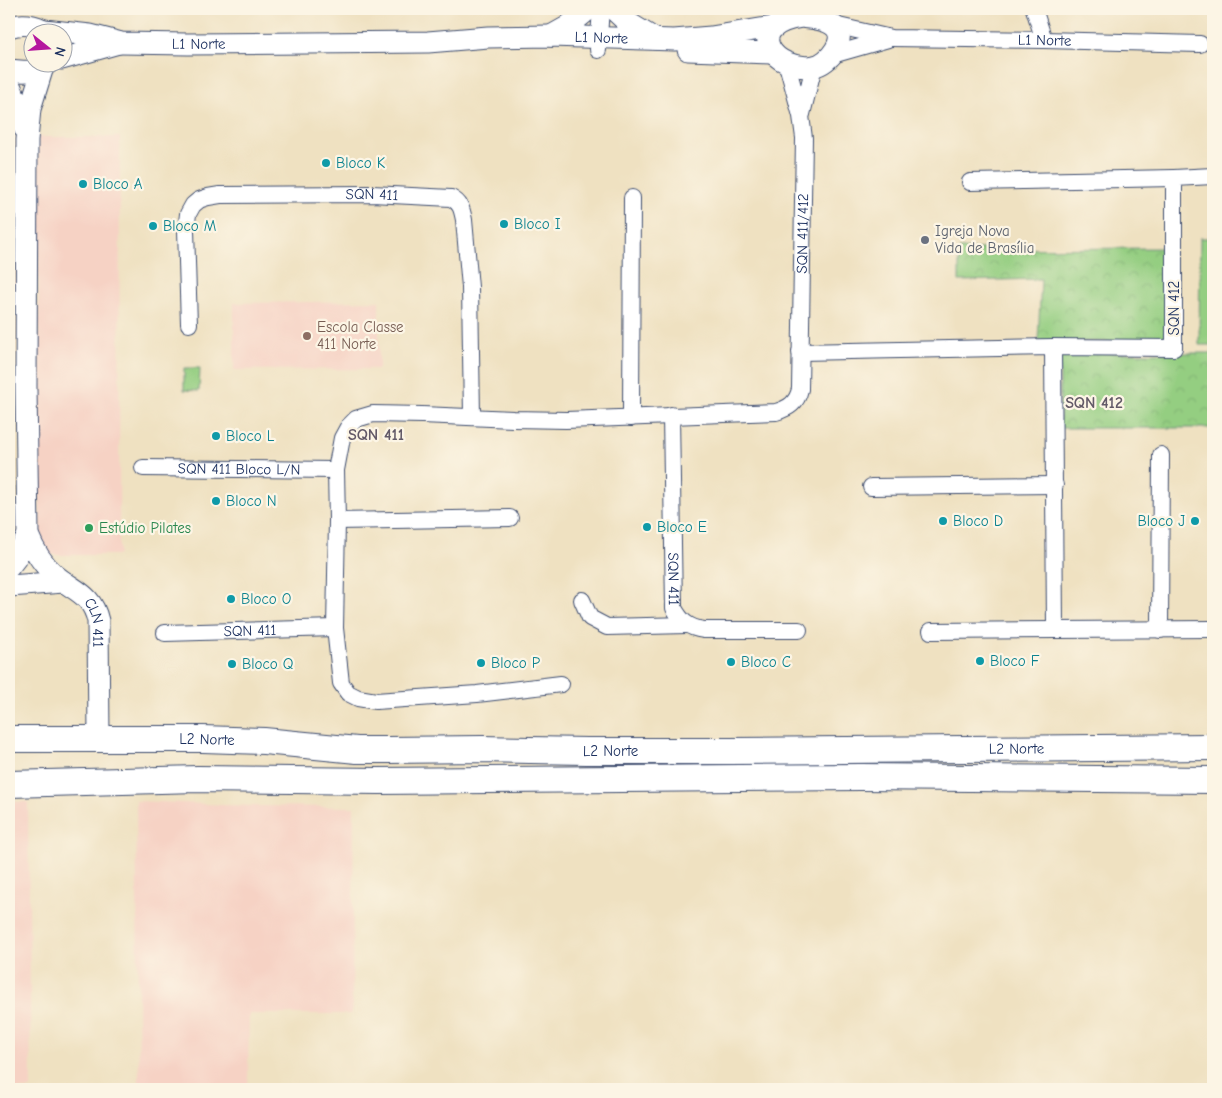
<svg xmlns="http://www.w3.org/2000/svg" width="1222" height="1098" font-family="'Comic Neue',sans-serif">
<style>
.built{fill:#f6d2c4}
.grass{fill:#94ce81;stroke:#587e70}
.park{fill:url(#park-crowns);stroke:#587e70}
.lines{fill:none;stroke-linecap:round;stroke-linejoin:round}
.minor-casing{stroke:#3b4a6d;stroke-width:18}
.tertiary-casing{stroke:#3b4a6d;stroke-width:23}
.primary-casing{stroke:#3b4a6d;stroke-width:28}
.minor{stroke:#fff;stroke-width:16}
.tertiary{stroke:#fff;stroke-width:21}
.primary{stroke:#fff;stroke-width:26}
.culture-dot{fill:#0f9aa8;stroke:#fcf5e5;stroke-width:2}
.worship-dot{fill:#6b7280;stroke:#fcf5e5;stroke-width:2}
.education-dot{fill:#8d6e63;stroke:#fcf5e5;stroke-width:2}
.leisure-dot{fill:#2e9e5b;stroke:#fcf5e5;stroke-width:2}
.labels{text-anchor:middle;stroke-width:4.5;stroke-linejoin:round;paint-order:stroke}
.street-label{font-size:15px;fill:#1b2f5e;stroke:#fcf5e5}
.culture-label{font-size:15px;fill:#0d838f;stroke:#fcf5e5;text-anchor:start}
.worship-label{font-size:15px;fill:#5b616d;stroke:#fcf5e5;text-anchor:start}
.education-label{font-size:15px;fill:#785e54;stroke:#fcf5e5;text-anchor:start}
.leisure-label{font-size:15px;fill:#27864d;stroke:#fcf5e5;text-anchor:start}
.neighbourhood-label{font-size:16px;font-weight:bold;fill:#635a68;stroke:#fcf5e5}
</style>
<defs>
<pattern id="park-crowns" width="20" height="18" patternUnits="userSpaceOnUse" patternTransform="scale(1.25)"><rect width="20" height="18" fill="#94ce81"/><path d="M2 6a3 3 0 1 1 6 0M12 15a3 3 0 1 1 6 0" fill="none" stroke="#7fb172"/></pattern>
</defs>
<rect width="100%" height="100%" fill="#fcf5e5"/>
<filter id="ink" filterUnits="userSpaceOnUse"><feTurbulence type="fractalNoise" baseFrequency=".02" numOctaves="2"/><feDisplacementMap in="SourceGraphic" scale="10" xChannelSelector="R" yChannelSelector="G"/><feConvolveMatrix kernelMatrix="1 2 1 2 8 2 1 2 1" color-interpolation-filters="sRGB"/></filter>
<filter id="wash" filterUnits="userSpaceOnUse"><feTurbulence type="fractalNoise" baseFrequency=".0096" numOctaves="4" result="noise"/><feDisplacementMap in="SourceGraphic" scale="20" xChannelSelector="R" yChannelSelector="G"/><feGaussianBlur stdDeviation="1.12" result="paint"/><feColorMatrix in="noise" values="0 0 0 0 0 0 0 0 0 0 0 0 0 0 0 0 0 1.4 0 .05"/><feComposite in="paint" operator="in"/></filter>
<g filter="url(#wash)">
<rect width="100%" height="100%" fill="#efe1c1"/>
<path class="built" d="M 9,134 L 15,134 L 16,537 L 9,555 Z
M 38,137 L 120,137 L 119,555 L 45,555 L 40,536 Z
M 379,301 L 379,369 L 234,370 L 234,303 Z
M 136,801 L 251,806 L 354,807 L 352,1014 L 249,1014 L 248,1089 L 139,1089 Z
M 9,802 L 28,802 L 31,1089 L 9,1089 Z"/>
<path class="grass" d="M 1200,238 L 1213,238 L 1213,345 L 1199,345 Z
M 184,368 L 200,368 L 199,391 L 184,390 Z"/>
<path class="park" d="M 1169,248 L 1168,342 L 1038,341 L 1041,279 L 959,281 L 959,249 Z
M 1060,353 L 1213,353 L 1213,428 L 1060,428 Z"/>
</g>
<g filter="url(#ink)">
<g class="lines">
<g class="minor-casing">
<g id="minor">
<path d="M 1034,9 L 1044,40"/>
<path id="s1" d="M 834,25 L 891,38 L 1044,40 L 1200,44"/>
<path d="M 598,50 L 601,9"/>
<path d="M 832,55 L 888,39"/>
<path d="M 802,114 L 814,66"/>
<path d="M 970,182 L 1174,178"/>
<path id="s2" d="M 189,324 L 186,230 L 188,214 L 193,205 L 199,200 L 208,197 L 220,195 L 372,194 L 451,198 C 461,203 462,210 464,220 L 470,287 L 472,417"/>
<path d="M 1053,347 L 1055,630 L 1213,629"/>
<path d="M 800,352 L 1053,347 L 1174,348 L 1174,178 L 1213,176"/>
<path id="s3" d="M 671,415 L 674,608 C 681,621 688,628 704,630 L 799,630"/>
<path d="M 631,418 L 632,198"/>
<path id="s4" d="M 143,468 L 336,470"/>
<path d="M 871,487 L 1055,485"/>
<path d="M 337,521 L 510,518"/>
<path d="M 582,600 L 590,618 L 607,627 L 687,625"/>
<path d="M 1160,630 L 1161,455"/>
<path d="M 931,631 L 1055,630"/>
<path id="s5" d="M 165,633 L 335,628"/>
<path id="s6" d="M 561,684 L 477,694 L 376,701 L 358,698 L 348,693 L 341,683 L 335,628 L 337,521 L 336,470 L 342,438 L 348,427 L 356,419 L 373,414 L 422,415 L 513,419 L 566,420 L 776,412 C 789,408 797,403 800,389 L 804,138 L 801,116 L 786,61"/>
</g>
</g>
<g class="tertiary-casing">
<g id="tertiary">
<path d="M 613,9 L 627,22 L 655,39"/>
<path d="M 801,17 C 811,18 826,19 834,26 C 849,38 829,64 814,66 C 774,73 740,26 801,17 Z"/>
<path d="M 9,27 C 21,23 35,24 46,32"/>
<path id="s7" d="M 44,30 L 90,35 L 121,43 L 188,44 L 428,42 L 488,37 L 551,36 L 674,40 L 711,37 L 773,27"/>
<path d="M 551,36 L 567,27 L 589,9"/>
<path d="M 688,50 L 772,53"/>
<path d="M 62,59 L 119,43"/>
<path id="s8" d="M 43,67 L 30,109 L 27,140 L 26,387 L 28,535 C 34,550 41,563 54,574 C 73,591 92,593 98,621 L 99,738"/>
<path d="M 9,70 C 23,72 38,73 49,62"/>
<path d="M 9,83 L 19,107 L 24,128"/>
<path d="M 9,567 L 16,558 L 28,535"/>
<path d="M 9,586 L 64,582"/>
</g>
</g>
<g class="primary-casing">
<g id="primary">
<path id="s9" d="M 9,739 L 203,739 L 264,741 L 357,750 L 387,750 L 482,749 L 587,751 L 728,751 L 1213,747"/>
<path d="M 9,784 L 198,779 L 379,781 L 861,777 L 1213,780"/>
</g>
</g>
<use href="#minor" class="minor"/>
<use href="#tertiary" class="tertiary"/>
<use href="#primary" class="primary"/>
</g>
</g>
<g class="culture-dot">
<circle cx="326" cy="163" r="5"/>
<circle cx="83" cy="184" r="5"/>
<circle cx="504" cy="224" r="5"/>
<circle cx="153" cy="226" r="5"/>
<circle cx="216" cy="436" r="5"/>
<circle cx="216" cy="501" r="5"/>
<circle cx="943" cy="521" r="5"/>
<circle cx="1195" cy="521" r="5"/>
<circle cx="647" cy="527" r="5"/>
<circle cx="231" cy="599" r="5"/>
<circle cx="980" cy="661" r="5"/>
<circle cx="731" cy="662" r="5"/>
<circle cx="481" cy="663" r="5"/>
<circle cx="232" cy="664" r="5"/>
</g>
<circle class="worship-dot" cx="925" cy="240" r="5"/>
<circle class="education-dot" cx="307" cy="336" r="5"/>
<circle class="leisure-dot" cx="89" cy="528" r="5"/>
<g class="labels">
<g class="street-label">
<text dy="5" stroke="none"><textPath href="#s7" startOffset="559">L1 Norte</textPath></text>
<text dy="5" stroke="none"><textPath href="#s1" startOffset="212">L1 Norte</textPath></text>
<text dy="5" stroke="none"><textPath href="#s7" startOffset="156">L1 Norte</textPath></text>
<text dy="5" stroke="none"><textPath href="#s2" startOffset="302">SQN 411</textPath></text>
<text dy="5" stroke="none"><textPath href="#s6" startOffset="1109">SQN 411/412</textPath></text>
<text transform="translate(1174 308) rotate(-90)" y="5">SQN 412</text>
<text dy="5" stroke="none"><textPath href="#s4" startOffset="96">SQN 411 Bloco L/N</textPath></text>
<text dy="5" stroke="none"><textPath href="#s3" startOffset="164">SQN 411</textPath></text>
<text dy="5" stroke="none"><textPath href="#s8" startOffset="585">CLN 411</textPath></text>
<text dy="5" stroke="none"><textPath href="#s5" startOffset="85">SQN 411</textPath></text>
<text dy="5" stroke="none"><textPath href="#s9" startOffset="198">L2 Norte</textPath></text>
<text dy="5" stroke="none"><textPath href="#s9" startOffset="1008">L2 Norte</textPath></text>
<text dy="5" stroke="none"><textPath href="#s9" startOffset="602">L2 Norte</textPath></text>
</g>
<g class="culture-label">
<text x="336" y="168">Bloco K</text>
<text x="93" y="189">Bloco A</text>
<text x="514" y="229">Bloco I</text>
<text x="163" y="231">Bloco M</text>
<text x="226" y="441">Bloco L</text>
<text x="226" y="506">Bloco N</text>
<text x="953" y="526">Bloco D</text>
<text x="1185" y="526" text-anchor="end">Bloco J</text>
<text x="657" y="532">Bloco E</text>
<text x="241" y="604">Bloco O</text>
<text x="990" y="666">Bloco F</text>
<text x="741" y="667">Bloco C</text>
<text x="491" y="668">Bloco P</text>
<text x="242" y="669">Bloco Q</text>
</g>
<g class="worship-label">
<text x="935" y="236">Igreja Nova<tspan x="935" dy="17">Vida de Brasília</tspan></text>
</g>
<g class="education-label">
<text x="317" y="332">Escola Classe<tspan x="317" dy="17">411 Norte</tspan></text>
</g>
<g class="leisure-label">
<text x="99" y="533">Estúdio Pilates</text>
</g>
<g class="neighbourhood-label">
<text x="1094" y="408">SQN 412</text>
<text x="376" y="440">SQN 411</text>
</g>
</g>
<rect width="1222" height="1098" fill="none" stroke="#fcf5e5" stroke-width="30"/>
<g transform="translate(48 48) rotate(107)"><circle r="24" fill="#fcf5e5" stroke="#a2a6af"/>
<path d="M0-4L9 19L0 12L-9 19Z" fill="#b5179e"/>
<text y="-8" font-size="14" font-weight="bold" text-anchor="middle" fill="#1b2f5e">N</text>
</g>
</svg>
